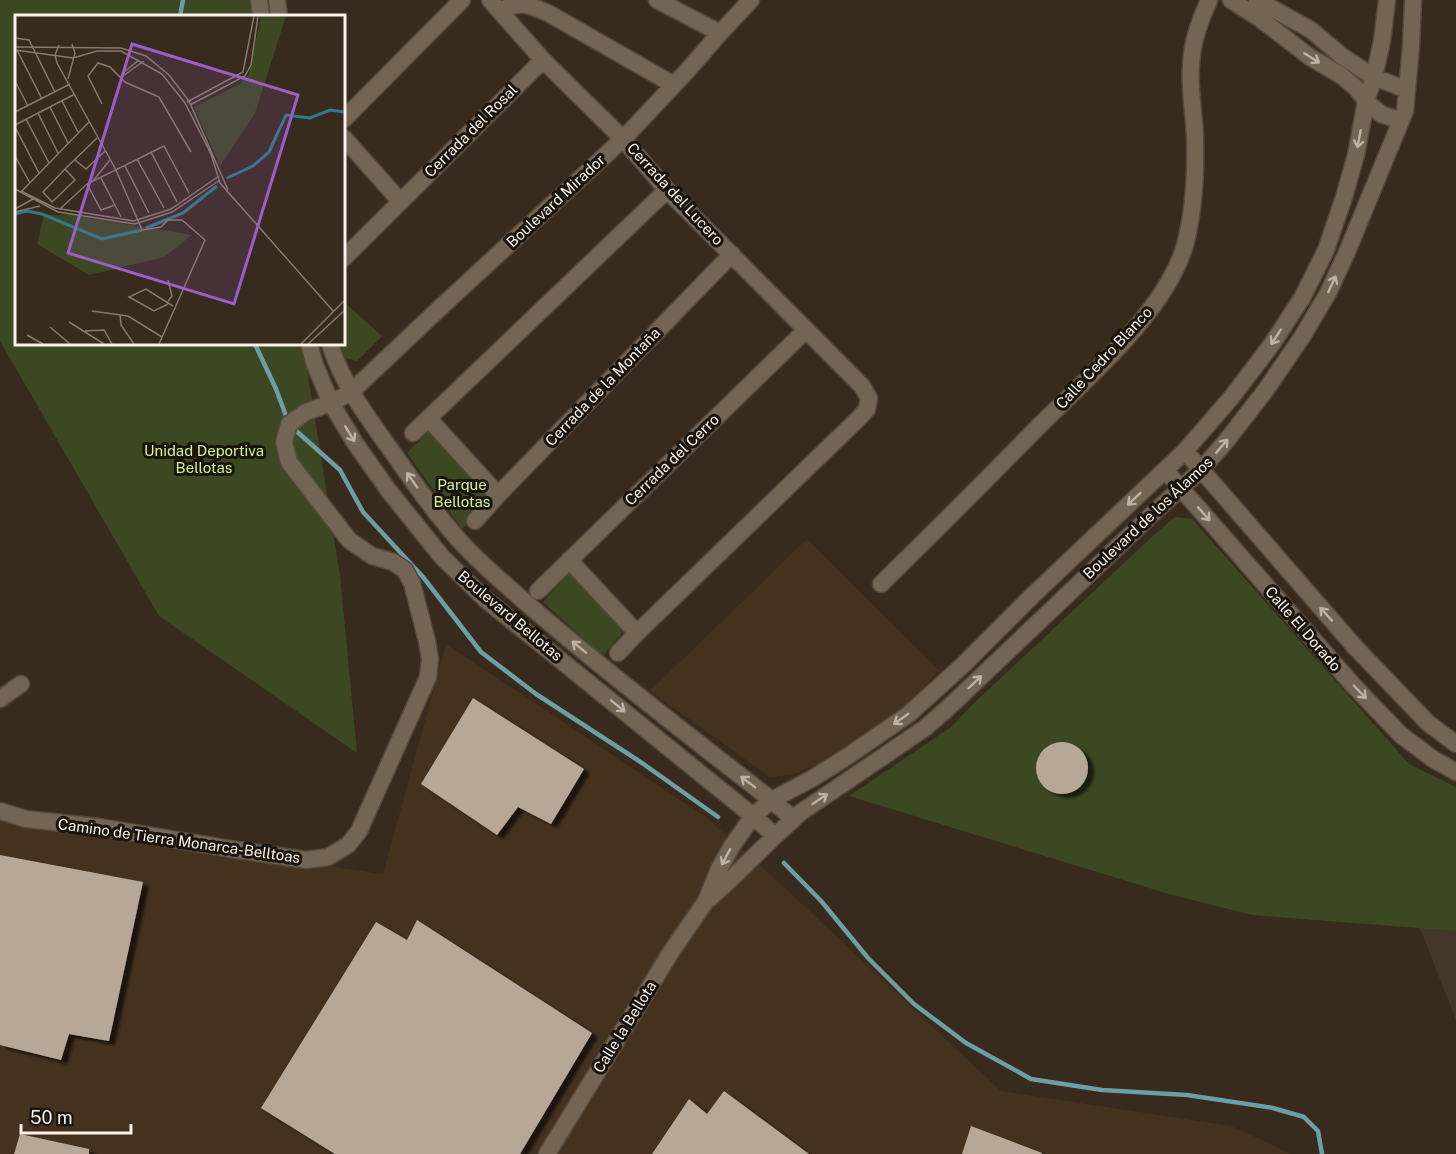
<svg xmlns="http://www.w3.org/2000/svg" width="1456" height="1154" font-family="'Public Sans',sans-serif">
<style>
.built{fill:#44321f}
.education{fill:#443628}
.green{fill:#3c4822}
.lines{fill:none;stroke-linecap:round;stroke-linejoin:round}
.stream{stroke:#6b9ea5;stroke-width:4.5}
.building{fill:#b7a796;filter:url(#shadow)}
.minor-casing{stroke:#54483c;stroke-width:19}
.minor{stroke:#736454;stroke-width:16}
.oneway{stroke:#bdb2a5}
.labels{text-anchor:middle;stroke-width:6;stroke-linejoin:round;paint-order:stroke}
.street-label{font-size:15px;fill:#faf1e8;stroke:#1a140e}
.park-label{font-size:15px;fill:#d3f292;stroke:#1a140e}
.inset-river{fill:none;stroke:#2e7b88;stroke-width:3}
.inset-road{fill:none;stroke:#867a6e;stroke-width:1.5}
.view{fill:#9b5dc9;fill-opacity:0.15;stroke:#9b5dc9;stroke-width:3}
.inset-edge{fill:none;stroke:#faf1e8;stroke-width:3}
</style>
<defs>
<filter id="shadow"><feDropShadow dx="6" dy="4" stdDeviation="1.5" flood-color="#0009"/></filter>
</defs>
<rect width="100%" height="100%" fill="#382a1d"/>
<path class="built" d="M 807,539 L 939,670 L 901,712 L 824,762 L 791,775 L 770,777 L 650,691 Z
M 446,644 L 707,818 L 785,888 L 1001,1091 L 1231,1126 L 1292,1154 L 0,1154 L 0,819 L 383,874 Z"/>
<path class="education" d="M 1420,928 L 1456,928 L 1456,1020 Z"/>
<path class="green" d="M 0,0 L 255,0 L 257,16 L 16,16 L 16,344 L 303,344 L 340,575 L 357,753 L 159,616 L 0,341 Z
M 344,302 L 382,336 L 357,361 L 345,358 L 340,344 L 344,344 Z
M 430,430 L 494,499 L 462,529 L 407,453 Z
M 1175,517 L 1192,519 L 1409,764 L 1456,787 L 1456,931 L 1252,915 L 1169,894 L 849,796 L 951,727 L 975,702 L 1154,535 Z
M 569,573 L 625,629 L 603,656 L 543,602 Z"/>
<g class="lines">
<path class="stream" d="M 180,16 L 183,0
M 255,344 L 276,389 L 288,421
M 293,428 L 340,470 L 363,512 L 423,577 L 481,652 L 536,694 L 642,763 L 718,817
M 784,863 L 822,902 L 868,958 L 914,1004 L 966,1043 L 1031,1079 L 1102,1090 L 1187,1095 L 1273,1108 L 1304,1117 L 1318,1131 L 1322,1154"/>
</g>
<path class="building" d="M 473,698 L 584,769 L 551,824 L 518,807 L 497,835 L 421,784 Z
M1036 768a26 26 0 1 1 52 0a26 26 0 1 1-52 0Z
M 0,855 L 143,882 L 109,1041 L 69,1034 L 61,1060 L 0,1045 Z
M 417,920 L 592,1033 L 520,1154 L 335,1154 L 261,1108 L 376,922 L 407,940 Z
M 724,1091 L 809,1154 L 652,1154 L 689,1099 L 707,1114 Z
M 971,1126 L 1042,1153 L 1042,1154 L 962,1154 Z
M 20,1134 L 89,1149 L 89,1154 L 14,1154 Z"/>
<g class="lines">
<g class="minor-casing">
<path id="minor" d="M 259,0 L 261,16
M 277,0 L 279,16
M 490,0 L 543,60 L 623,139 L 667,190 L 862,386 L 869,398 L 867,409 L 860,417 L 637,633 L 618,653
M 657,0 L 720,33
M 1231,0 L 1259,18 L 1310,57 L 1342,76 L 1355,87 L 1370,105 L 1381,114 L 1401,121
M 1257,0 L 1311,30 L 1343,57 L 1374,77 L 1407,90
M 500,11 C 520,0 529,5 548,13 L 674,85
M 344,119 L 462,0
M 344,138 L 400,201
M 344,258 L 543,60
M 309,344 L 315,365 L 331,403 L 355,443 L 389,491 L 442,557 L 485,599 L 753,816 L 775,836
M 330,344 C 342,384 369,419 393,453 C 414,483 435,513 459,540 C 483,567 512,590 539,614 C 592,659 646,702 701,745 C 732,770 764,792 793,819
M 429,419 L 498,495
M 413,433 L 667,190
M 1185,451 L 1355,647 L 1428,723 L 1456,744
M 1165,470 L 1353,685 L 1401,735 L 1433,759 L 1456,772
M 475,521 L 498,495 L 732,254
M 569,560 L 637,633
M 881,584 C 934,532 986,480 1038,427 C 1087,378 1165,313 1185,245 C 1194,211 1196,172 1195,137 C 1194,113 1189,89 1191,65 C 1192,41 1200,21 1209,0
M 538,591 L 806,330
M 0,699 L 21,684
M 0,811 L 26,819 L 99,827 L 231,849 L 306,860 L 328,857 L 348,845 L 359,831 L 428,677 L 430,659 L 427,641 L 412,583 L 405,570 L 393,562 L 372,556 L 349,540 L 289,462 L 284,442 L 289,424 L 306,412 L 331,403 L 351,392 L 442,306 L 623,139 L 688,70 L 720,33 L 751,0
M 709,899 L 732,878 L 775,836 L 800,813 L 925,728 L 948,708 L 1149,517 L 1201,470 L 1227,440 L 1265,391 L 1302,337 L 1328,293 L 1347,252 L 1405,111 L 1411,46 L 1413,0
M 547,1154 L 671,952 L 706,901 L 719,869 L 732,846 L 753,816 L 772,800 L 813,778 L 845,758 L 909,714 L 963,665 L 1033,595 L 1185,451 L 1231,398 L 1272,344 L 1302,298 L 1326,250 L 1344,197 L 1356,155 L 1366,101 L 1374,77 L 1382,41 L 1387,0"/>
</g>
<use href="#minor" class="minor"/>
</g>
<defs><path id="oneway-shaft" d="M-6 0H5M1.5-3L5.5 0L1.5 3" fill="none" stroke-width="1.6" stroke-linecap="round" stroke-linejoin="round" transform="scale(1.5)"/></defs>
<g class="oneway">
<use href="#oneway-shaft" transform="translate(1312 58) rotate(32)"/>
<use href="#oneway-shaft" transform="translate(1359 139) rotate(101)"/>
<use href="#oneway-shaft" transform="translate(1332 284) rotate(-65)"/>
<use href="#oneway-shaft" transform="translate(1276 337) rotate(123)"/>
<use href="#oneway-shaft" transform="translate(350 434) rotate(58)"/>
<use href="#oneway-shaft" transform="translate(1222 446) rotate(-50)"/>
<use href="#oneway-shaft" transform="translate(412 480) rotate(-125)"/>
<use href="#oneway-shaft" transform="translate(1134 499) rotate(137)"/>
<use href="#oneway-shaft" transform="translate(1204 514) rotate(49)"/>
<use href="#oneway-shaft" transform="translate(1326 614) rotate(-132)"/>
<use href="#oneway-shaft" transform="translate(579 647) rotate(-141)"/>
<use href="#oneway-shaft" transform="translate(975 682) rotate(-44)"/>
<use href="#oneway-shaft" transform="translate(1360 692) rotate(46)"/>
<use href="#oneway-shaft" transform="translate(618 706) rotate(39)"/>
<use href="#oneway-shaft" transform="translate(901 719) rotate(145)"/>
<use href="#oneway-shaft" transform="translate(748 782) rotate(-143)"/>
<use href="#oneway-shaft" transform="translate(820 799) rotate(-34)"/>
<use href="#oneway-shaft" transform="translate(726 857) rotate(118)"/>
</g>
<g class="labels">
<g class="street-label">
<text transform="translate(471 131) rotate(-45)" y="5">Cerrada del Rosal</text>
<text transform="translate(675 194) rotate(47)" y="5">Cerrada del Lucero</text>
<text transform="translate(556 201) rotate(-43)" y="5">Boulevard Mirador</text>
<text transform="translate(1104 358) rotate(-47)" y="5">Calle Cedro Blanco</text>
<text transform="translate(603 387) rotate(-46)" y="5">Cerrada de la Montaña</text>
<text transform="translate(672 460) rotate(-44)" y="5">Cerrada del Cerro</text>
<text transform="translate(1148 518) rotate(-43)" y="5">Boulevard de los Álamos</text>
<text transform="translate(510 616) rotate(40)" y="5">Boulevard Bellotas</text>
<text transform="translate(1303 629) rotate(49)" y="5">Calle El Dorado</text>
<text transform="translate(179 841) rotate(8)" y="5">Camino de Tierra Monarca-Belltoas</text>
<text transform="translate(625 1027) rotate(-58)" y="5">Calle la Bellota</text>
</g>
<g class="park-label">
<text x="204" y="456">Unidad Deportiva<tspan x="204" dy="17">Bellotas</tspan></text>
<text x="462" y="490">Parque<tspan x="462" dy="17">Bellotas</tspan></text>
</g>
</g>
<g transform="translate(15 15)">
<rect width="330" height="330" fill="#382a1d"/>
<path d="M 246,1 L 271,1 L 240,98 L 205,151 L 179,92 L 225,69 L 234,59 ZM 29,200 L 55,200 L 177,220 L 149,242 L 74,260 L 22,229 Z" fill="#3c4822"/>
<path class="inset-river" d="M 212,163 L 238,151 L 254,137 L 271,100 L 295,103 L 315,95 L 330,97M 0,199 L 12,196 L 27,199 L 87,224 L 127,215M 131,213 L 168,198 L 202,171"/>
<path class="inset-road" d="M 0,23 L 14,25 L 40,77M 44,30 L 40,40 L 42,48 L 101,155 L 127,215 L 146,212 L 153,205 L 167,205 L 190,225 L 144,329M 0,32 L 106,33 L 131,41 L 154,60 L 174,86 L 213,175M 0,35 L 58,43 L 82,36 L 106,36 L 147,59 L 170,88 L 196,139 L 205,168 L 319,297M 2,35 L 27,84M 109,57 L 124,45M 105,63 L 129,46M 53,64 L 60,38 L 57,29M 0,66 L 13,91M 47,86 L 63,117M 172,87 L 228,57 L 239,1M 87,89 L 73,61 L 83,48 L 95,52 L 110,67 L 144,82 L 176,137M 175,90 L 230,61 L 236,50 L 243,1M 35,92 L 53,128M 0,97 L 55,69M 23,98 L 43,138M 11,104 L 34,148M 0,110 L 60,79M 0,112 L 24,158M 136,137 L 162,187M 0,141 L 15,168M 122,144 L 149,193M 60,145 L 71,154 L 90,136M 110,151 L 134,198M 50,154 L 60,165 L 37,187 L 28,177 L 50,154 L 82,123M 86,163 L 106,202M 77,167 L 95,145M 72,169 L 86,195 L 100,190M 0,174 L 43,197 L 120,209 L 157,197 L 205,165M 6,176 L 40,193 L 119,206 L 156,194 L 204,161M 6,177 L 74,107M 0,194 L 18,184M 45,194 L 72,169 L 149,131 L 174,178M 0,197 L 25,191M 153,265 L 157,281 L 153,286M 153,289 L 139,296 L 114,282 L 131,274 L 158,291M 77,296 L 113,301 L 147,322M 105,299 L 106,310 L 119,329M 54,307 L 89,329M 35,312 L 55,329M 70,316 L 89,315 L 97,329M 12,320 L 28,329M 286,329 L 330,285M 293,329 L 330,295"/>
<path class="view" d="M 117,29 L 283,80 L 219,289 L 53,238 Z"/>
<rect width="330" height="330" class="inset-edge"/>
</g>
<path d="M21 1124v9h110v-9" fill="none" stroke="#faf1e8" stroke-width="3"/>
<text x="30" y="1124" font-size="18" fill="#faf1e8" stroke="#1a140e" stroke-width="4.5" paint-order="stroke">50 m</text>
</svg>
